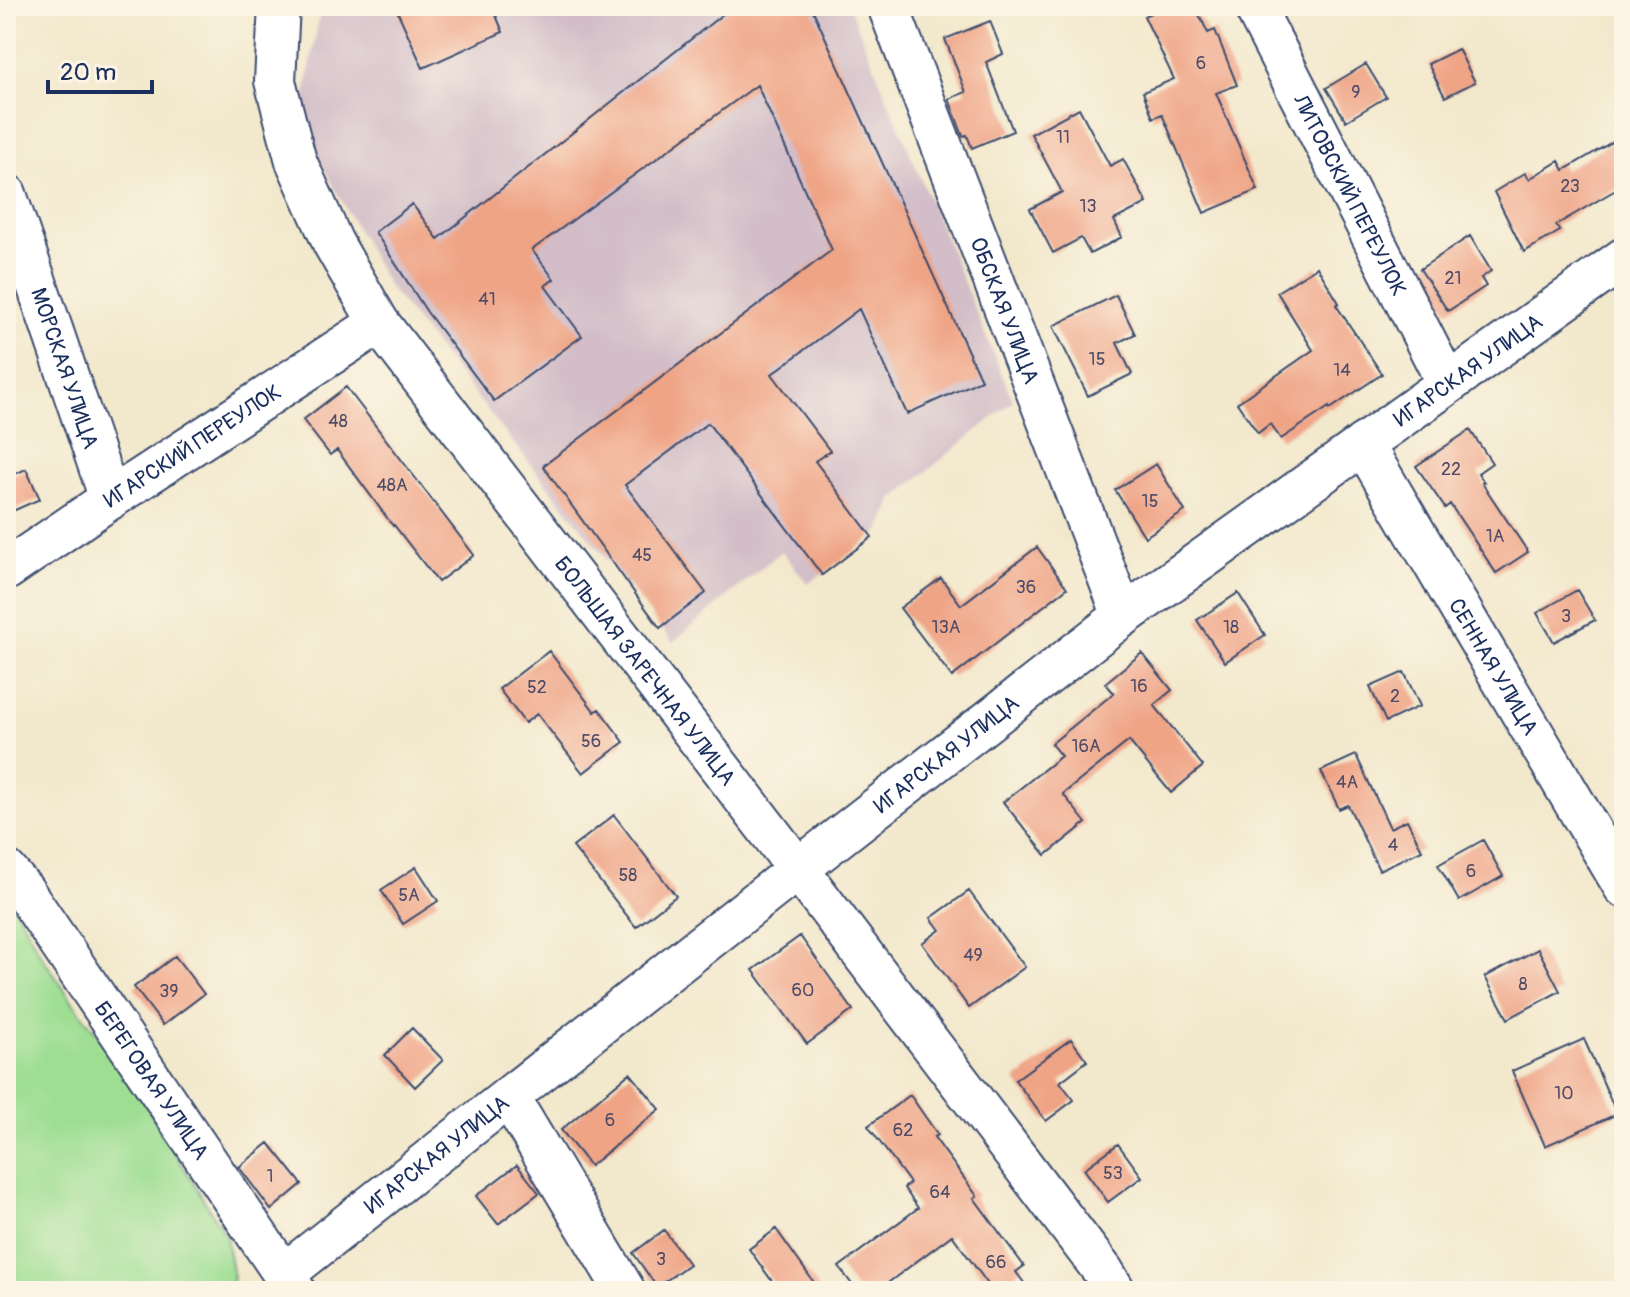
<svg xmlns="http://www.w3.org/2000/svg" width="1630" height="1297" font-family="Pangolin,sans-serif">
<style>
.industrial{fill:#d2bdc8}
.green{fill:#9ede93;stroke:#5c8678;stroke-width:2}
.building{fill:#efa486}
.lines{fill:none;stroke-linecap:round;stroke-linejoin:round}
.street-casing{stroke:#3b4b6e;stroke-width:44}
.street{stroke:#fff;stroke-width:40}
.labels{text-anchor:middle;stroke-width:7;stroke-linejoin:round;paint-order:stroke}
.number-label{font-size:18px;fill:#504c68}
.street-label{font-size:22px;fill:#1b2f5e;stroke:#fcf5e5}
</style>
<rect width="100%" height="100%" fill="#fcf5e5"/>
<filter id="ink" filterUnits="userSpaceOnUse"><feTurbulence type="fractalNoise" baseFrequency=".0125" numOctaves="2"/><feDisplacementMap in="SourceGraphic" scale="16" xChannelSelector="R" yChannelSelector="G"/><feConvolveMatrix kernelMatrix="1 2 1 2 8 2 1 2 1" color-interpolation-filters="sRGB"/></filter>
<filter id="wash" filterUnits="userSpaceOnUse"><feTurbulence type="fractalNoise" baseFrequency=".006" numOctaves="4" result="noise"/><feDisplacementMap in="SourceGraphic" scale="32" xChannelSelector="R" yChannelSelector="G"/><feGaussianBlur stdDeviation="1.8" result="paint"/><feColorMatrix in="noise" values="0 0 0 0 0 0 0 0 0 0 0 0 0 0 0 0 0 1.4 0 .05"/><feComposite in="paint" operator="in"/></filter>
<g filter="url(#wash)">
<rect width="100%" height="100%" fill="#f2e8cc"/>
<path class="industrial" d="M 321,6 L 849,6 L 1013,401 L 893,499 L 880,531 L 808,584 L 782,551 L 673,642 L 388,286 L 300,124 Z"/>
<path class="green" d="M 6,896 L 18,913 L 40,954 L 79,1011 L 122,1066 L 226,1236 L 233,1278 L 228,1291 L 6,1291 Z"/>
<g id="blocks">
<path class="building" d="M 395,6 L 492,6 L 503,32 L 423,68 Z
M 733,6 L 811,6 L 981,380 L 907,414 L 859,309 L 772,374 L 830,451 L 815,461 L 872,537 L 822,575 L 708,423 L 625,485 L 706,593 L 660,628 L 543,466 L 832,250 L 757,85 L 532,250 L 554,279 L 545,286 L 582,336 L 494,401 L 427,312 L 375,232 L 412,204 L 438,239 Z
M 1166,6 L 1195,6 L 1208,33 L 1215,30 L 1237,85 L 1216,93 L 1258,190 L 1204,213 L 1162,114 L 1153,118 L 1143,92 L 1174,79 L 1144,16 Z
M 990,21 L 1003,54 L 986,62 L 1013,131 L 972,148 L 967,135 L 963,136 L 949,99 L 966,92 L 945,39 Z
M 1458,49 L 1475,82 L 1445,97 L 1428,64 Z
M 1366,64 L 1386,97 L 1346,121 L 1326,88 Z
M 1079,108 L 1110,166 L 1123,159 L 1147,203 L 1114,220 L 1122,237 L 1090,254 L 1081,238 L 1053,253 L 1030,209 L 1062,192 L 1031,134 Z
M 1624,135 L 1624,185 L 1556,225 L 1560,231 L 1524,252 L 1494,192 L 1525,173 L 1529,179 L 1559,161 L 1564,170 Z
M 1470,236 L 1491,271 L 1481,278 L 1486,286 L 1448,311 L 1420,269 Z
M 1317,267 L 1339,303 L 1336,305 L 1382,374 L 1330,409 L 1329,407 L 1281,439 L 1270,424 L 1258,433 L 1237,403 L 1313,350 L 1277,292 Z
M 1116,295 L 1135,334 L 1117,343 L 1132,374 L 1088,396 L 1053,326 Z
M 346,387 L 474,555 L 438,582 L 394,525 L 393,526 L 337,450 L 330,455 L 303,420 Z
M 1470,430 L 1492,463 L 1478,473 L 1484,482 L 1482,483 L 1528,552 L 1496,573 L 1450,504 L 1445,508 L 1416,466 Z
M 1156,464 L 1185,511 L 1145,537 L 1115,490 Z
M 26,469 L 40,499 L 6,514 L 6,478 Z
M 1037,547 L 1067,588 L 952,677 L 900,608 L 941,578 L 961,605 Z
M 1577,590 L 1595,620 L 1554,642 L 1537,613 Z
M 1238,593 L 1265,635 L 1225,662 L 1197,620 Z
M 549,651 L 595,712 L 599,709 L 624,742 L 583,773 L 537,714 L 525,723 L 499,689 Z
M 1142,653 L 1172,690 L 1154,705 L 1203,766 L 1171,793 L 1129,741 L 1063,794 L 1086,823 L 1046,855 L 1003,802 L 1061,756 L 1051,744 L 1114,693 L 1105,683 Z
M 1404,672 L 1420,706 L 1386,722 L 1370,687 Z
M 1356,755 L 1390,828 L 1407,820 L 1422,850 L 1379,870 L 1348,805 L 1339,809 L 1321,771 Z
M 614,815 L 676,896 L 636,927 L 573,847 Z
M 1483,840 L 1503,876 L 1459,901 L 1438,865 Z
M 416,867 L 438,901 L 403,924 L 381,890 Z
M 969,891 L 1025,967 L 969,1008 L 922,943 L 940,930 L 931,918 Z
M 800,936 L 853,1010 L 807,1044 L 753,970 Z
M 1538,949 L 1560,991 L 1508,1019 L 1485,977 Z
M 175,956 L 204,994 L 163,1025 L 134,987 Z
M 412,1028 L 443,1060 L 415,1087 L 385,1055 Z
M 1071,1039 L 1087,1061 L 1060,1082 L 1074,1100 L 1046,1121 L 1015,1080 Z
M 1584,1039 L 1617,1114 L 1545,1146 L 1512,1071 Z
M 630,1073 L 660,1109 L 590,1166 L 561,1130 Z
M 910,1095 L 938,1135 L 934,1137 L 977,1196 L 974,1198 L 1024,1266 L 1016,1272 L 1030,1291 L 993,1291 L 952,1235 L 877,1291 L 857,1291 L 839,1267 L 918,1208 L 904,1188 L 910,1183 L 868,1126 Z
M 269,1143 L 302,1184 L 271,1210 L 239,1167 Z
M 1118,1144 L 1142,1177 L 1108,1202 L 1084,1169 Z
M 517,1165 L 539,1193 L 498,1224 L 476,1196 Z
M 776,1229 L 820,1291 L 779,1291 L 749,1249 Z
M 664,1230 L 689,1264 L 657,1287 L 633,1253 Z"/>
</g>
</g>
<g filter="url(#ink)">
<use href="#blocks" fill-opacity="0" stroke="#3b4b6e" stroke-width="2"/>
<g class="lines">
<g class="street-casing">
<g id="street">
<path id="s1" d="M 279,6 L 275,81 L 296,161 L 333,243 L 379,323 L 798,869 L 1103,1271 L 1115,1291"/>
<path id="s2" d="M 888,6 L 1123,616"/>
<path id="s3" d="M 1254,6 L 1447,383"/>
<path id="s4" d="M 6,194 L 110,499"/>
<path id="s5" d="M 1363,444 L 1624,887"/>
<path id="s6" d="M 6,570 L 110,499 L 379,323"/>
<path id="s7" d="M 6,870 L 24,891 L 295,1291"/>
<path d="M 509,1097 L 625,1291"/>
<path id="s8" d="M 284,1274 L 798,869 L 1123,616 L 1624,258"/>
</g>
</g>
<use href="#street" class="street"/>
</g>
</g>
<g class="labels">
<g class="number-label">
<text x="1201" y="69">6</text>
<text x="1356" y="98">9</text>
<text x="1063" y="143">11</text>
<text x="1570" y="192">23</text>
<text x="1088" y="212">13</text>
<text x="1453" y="284">21</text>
<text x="487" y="305">41</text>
<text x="1097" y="365">15</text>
<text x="1342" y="376">14</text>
<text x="338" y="427">48</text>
<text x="1451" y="475">22</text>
<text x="392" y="491">48А</text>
<text x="1150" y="507">15</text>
<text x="1495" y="542">1А</text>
<text x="642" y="561">45</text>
<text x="1026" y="593">36</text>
<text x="1566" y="622">3</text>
<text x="946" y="633">13А</text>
<text x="1231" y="633">18</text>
<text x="1139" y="692">16</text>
<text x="537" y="693">52</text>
<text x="1395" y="702">2</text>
<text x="591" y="747">56</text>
<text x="1086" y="752">16А</text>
<text x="1347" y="788">4А</text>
<text x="1393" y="851">4</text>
<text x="1471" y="877">6</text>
<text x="628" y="881">58</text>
<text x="409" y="901">5А</text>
<text x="973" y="961">49</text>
<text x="1523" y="990">8</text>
<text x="803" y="996">60</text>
<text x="169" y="997">39</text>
<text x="1564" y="1099">10</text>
<text x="610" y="1126">6</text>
<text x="903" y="1136">62</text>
<text x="1113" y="1179">53</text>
<text x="270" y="1182">1</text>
<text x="940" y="1198">64</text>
<text x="661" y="1265">3</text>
<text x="996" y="1268">66</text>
</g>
<g class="street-label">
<text dy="8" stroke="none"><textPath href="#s3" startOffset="212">ЛИТОВСКИЙ ПЕРЕУЛОК</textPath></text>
<text dy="8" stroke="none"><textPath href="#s2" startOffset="326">ОБСКАЯ УЛИЦА</textPath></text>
<text dy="8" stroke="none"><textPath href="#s4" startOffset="184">МОРСКАЯ УЛИЦА</textPath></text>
<text dy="8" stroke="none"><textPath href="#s8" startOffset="1490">ИГАРСКАЯ УЛИЦА</textPath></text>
<text dy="8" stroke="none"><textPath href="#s6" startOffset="224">ИГАРСКИЙ ПЕРЕУЛОК</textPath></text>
<text dy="8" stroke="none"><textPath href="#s5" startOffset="258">СЕННАЯ УЛИЦА</textPath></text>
<text dy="8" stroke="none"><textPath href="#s1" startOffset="778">БОЛЬШАЯ ЗАРЕЧНАЯ УЛИЦА</textPath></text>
<text dy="8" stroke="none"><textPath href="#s8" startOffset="842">ИГАРСКАЯ УЛИЦА</textPath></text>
<text dy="8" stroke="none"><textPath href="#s7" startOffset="256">БЕРЕГОВАЯ УЛИЦА</textPath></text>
<text dy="8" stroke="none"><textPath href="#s8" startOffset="194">ИГАРСКАЯ УЛИЦА</textPath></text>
</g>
</g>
<rect width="1630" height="1297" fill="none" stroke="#fcf5e5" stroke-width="32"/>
<path d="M48 80v12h104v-12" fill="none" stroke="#1b2f5e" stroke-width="4"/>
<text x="60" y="80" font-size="24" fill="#1b2f5e" stroke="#fcf5e5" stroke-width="6" paint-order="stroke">20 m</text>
</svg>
